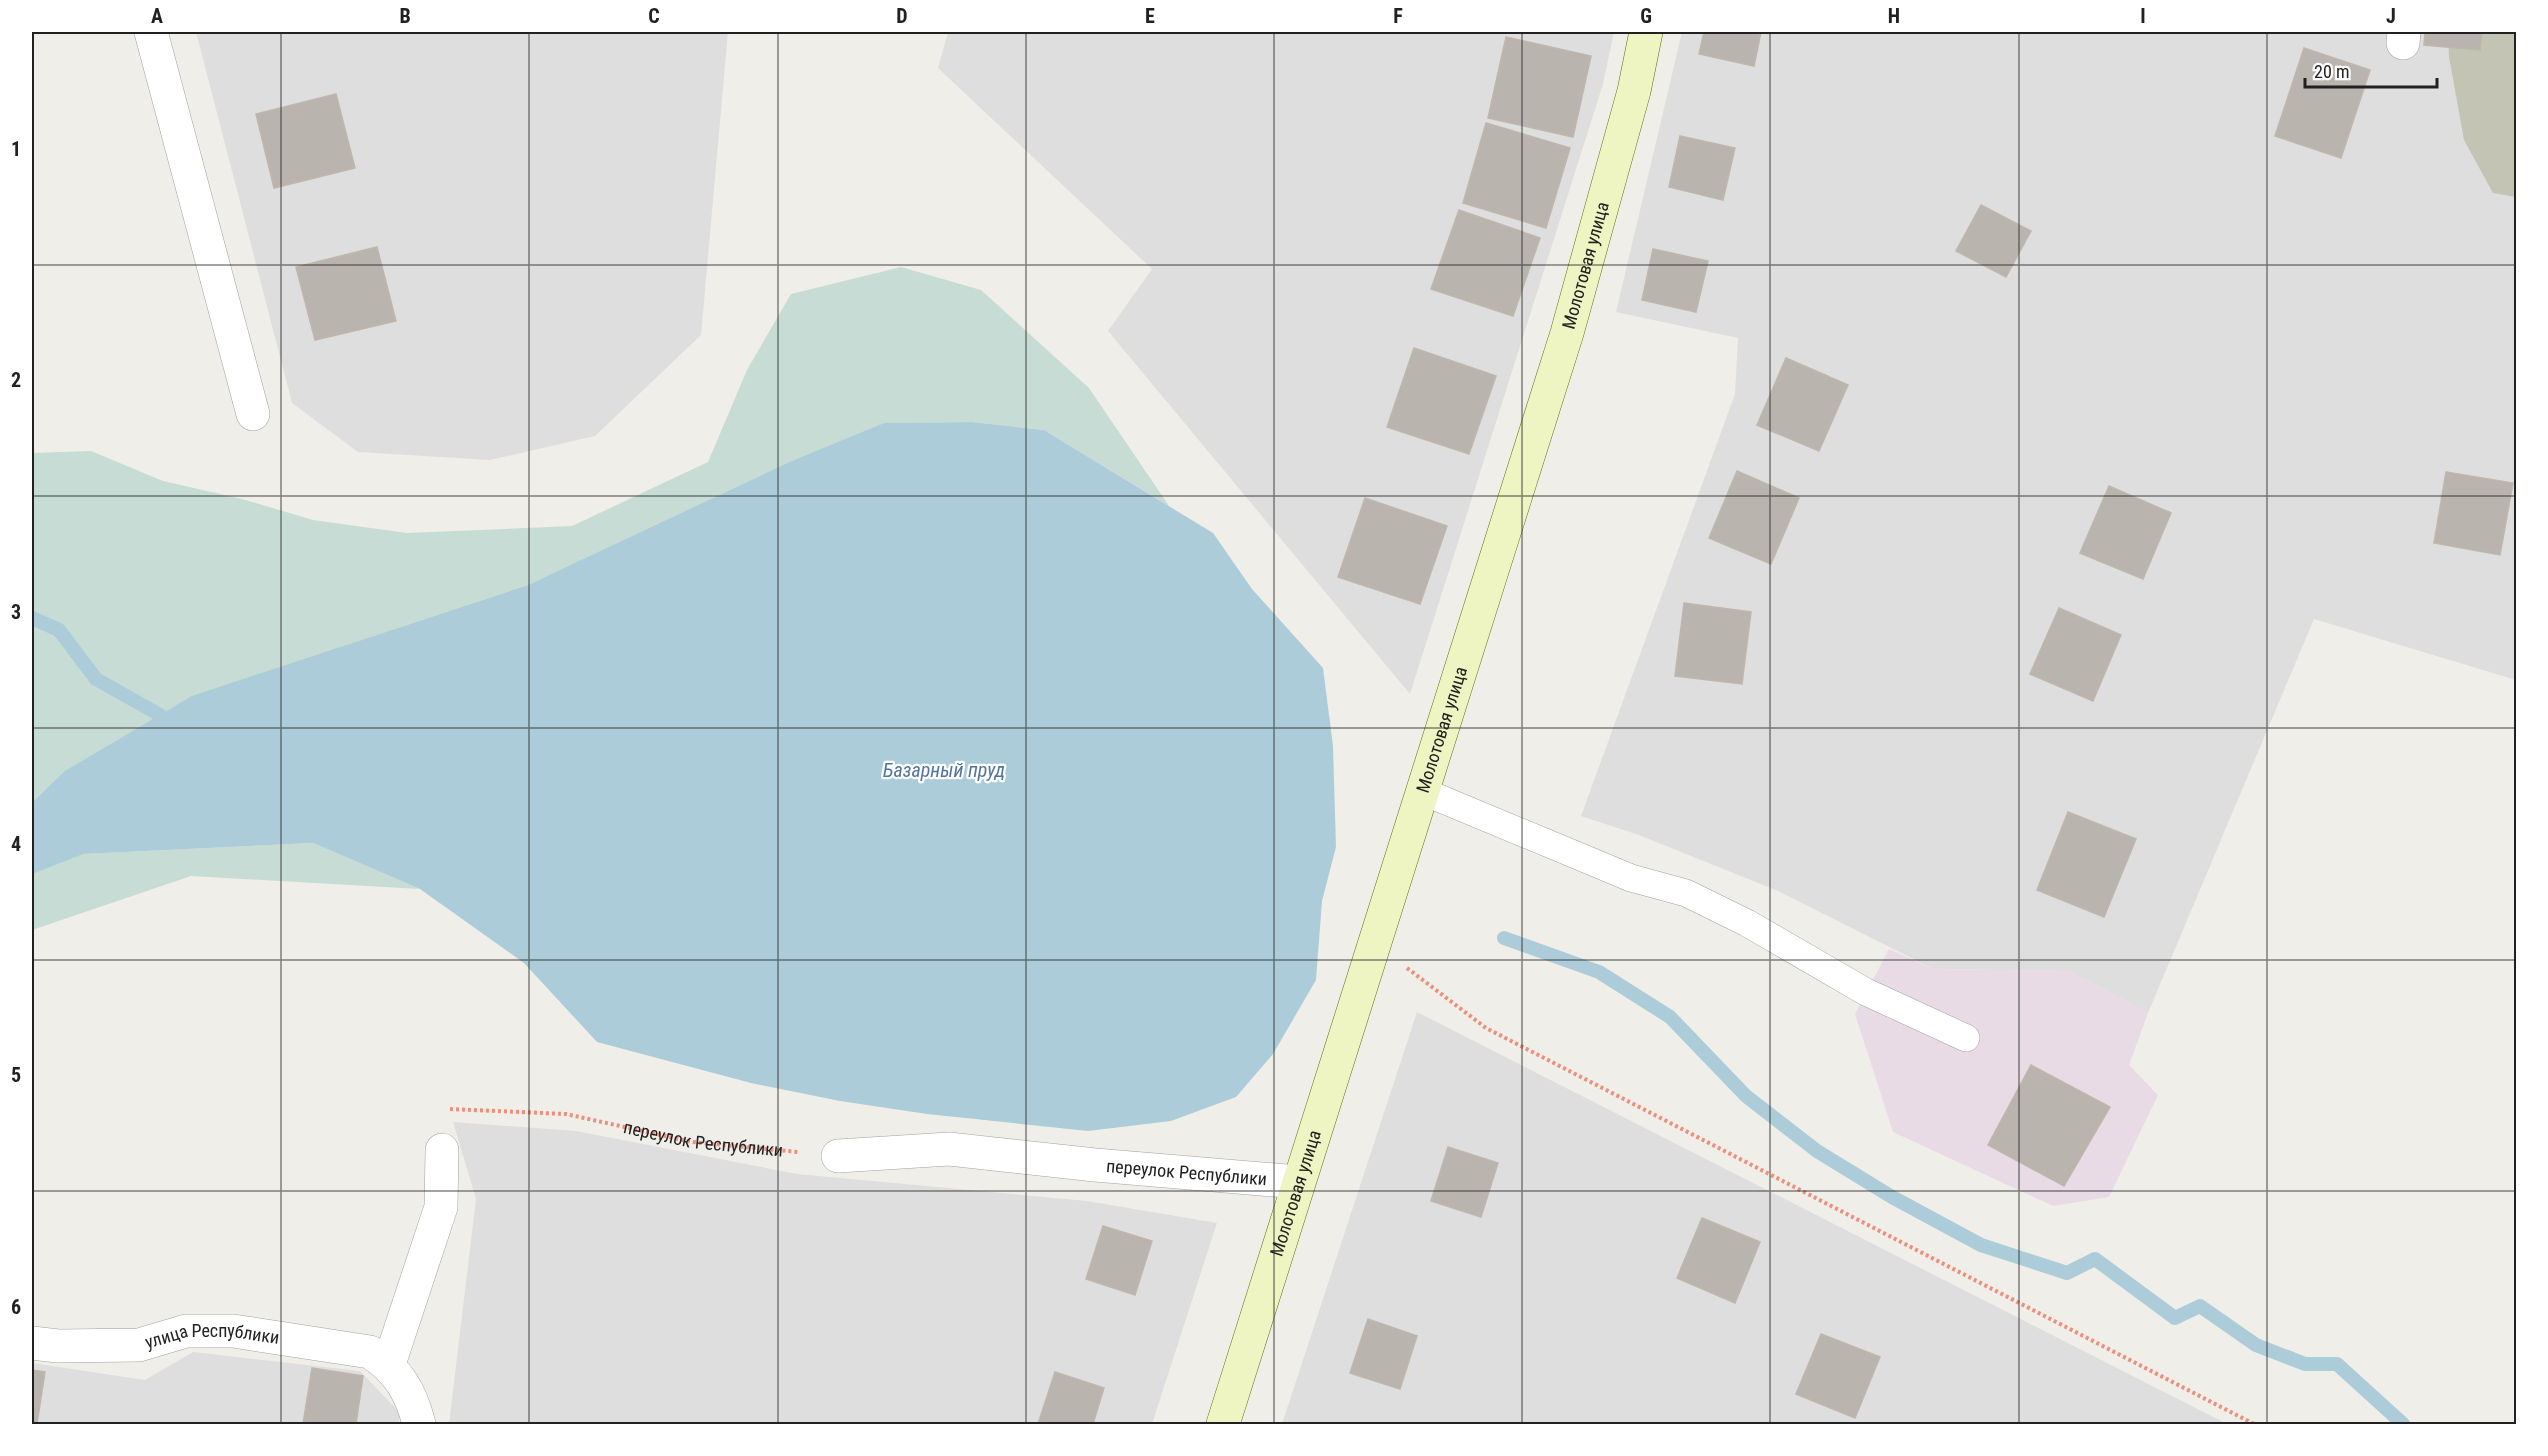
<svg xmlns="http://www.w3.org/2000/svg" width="2548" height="1456" font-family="'Roboto Condensed',sans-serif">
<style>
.residential{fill:#dedede}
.industrial{fill:#e8dbe5}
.construction{fill:#c3c4b4}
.wetland{fill:#c7dcd4}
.water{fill:#adccd9}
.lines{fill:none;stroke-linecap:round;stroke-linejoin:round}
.stream{stroke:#adccd9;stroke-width:14}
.building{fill:#b9b4ae;stroke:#c0b6ac;stroke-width:1.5}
.lane-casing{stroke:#a2a2a2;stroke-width:28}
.street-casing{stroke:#a2a2a2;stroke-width:34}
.secondary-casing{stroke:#5e6f11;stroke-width:34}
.path{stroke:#ec8f7d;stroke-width:4;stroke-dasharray:3 3;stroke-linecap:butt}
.lane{stroke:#fff;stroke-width:27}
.street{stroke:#fff;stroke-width:33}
.secondary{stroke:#eef4c2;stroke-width:33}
.grid{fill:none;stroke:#212121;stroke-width:1.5;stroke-opacity:0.55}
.labels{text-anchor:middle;stroke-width:4.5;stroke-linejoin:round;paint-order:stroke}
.street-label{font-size:18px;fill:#212121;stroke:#fff}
.water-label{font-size:20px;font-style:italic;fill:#5374a0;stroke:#fff}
.neatline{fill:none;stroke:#212121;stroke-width:2}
.grid-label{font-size:20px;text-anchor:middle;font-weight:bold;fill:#212121}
</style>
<rect width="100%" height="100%" fill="#f0eee8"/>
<path class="residential" d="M 196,32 L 728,32 L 701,335 L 595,436 L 490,460 L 358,452 L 292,403 Z
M 948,32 L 1614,32 L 1603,84 L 1410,694 L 1108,331 L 1152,269 L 938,68 Z
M 1682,32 L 2516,32 L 2516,680 L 2314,619 L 2148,1013 L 2069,971 L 1933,969 L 1778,891 L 1639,835 L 1581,816 L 1735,394 L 1738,338 L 1616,312 Z
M 1417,1012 L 2227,1424 L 1282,1424 Z
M 453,1122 L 576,1131 L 797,1174 L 1087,1201 L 1217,1223 L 1152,1424 L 449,1424 L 476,1199 Z
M 193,1352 L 360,1371 L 400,1413 L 399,1424 L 32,1424 L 32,1363 L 145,1380 Z"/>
<path class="industrial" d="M 1889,949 L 1933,969 L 2069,971 L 2148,1013 L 2129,1065 L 2158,1095 L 2109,1197 L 2053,1206 L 1893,1132 L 1855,1014 Z"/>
<path class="construction" d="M 2448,32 L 2516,32 L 2516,197 L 2493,193 L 2464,140 L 2449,57 Z"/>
<path class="wetland" d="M 901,267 L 981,290 L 1089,388 L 1169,506 L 1044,430 L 972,422 L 884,423 L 528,585 L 350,644 L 83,854 L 313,843 L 420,889 L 191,876 L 32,930 L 32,453 L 91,451 L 163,481 L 242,499 L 313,520 L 407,533 L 572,526 L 708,462 L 747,370 L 791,294 Z"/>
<path class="water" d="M 972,422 L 1044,430 L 1213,533 L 1252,589 L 1323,668 L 1333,746 L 1336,847 L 1322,901 L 1316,980 L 1273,1054 L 1236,1097 L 1171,1121 L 1088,1131 L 927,1114 L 840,1101 L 751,1083 L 597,1042 L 524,963 L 420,889 L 313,843 L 83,854 L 32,874 L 32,803 L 65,771 L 192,696 L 528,585 L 792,461 L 884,423 Z"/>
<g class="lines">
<path class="stream" d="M 32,618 L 59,630 L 96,679 L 160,715
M 1504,938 L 1599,972 L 1670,1017 L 1746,1096 L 1817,1151 L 1892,1197 L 1981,1245 L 2067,1273 L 2095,1259 L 2175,1318 L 2200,1306 L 2256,1345 L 2305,1364 L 2337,1364 L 2403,1424"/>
</g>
<path class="building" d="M 1704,32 L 1761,32 L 1754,66 L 1699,54 Z
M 2425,32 L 2482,32 L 2480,50 L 2424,45 Z
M 1506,37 L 1591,56 L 1573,137 L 1488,118 Z
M 2304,48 L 2370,70 L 2341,158 L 2275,136 Z
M 336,94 L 355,168 L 274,188 L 256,114 Z
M 1486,123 L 1570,148 L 1546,228 L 1463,203 Z
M 1680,136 L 1735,148 L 1723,200 L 1669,187 Z
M 1981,205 L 2031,231 L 2006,277 L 1956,251 Z
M 1459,210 L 1540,238 L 1513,316 L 1431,289 Z
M 377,247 L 396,321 L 315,340 L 296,267 Z
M 1653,249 L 1708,261 L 1696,312 L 1642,300 Z
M 1414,348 L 1496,376 L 1469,454 L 1387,427 Z
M 1786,358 L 1848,385 L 1819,451 L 1757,425 Z
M 1737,471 L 1799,498 L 1771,564 L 1709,538 Z
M 2446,472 L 2513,483 L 2500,555 L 2434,543 Z
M 2109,486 L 2171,513 L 2143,579 L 2080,553 Z
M 1365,498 L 1447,526 L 1420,604 L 1338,577 Z
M 1684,603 L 1751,612 L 1742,684 L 1675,676 Z
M 2059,608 L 2121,635 L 2093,701 L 2030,674 Z
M 2068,812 L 2136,839 L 2104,917 L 2037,890 Z
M 2031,1065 L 2110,1107 L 2064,1186 L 1988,1145 Z
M 1448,1147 L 1498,1163 L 1481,1217 L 1431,1201 Z
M 1702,1218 L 1760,1242 L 1735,1303 L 1677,1278 Z
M 1103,1226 L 1152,1241 L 1135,1295 L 1086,1279 Z
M 1368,1319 L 1417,1336 L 1400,1389 L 1350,1373 Z
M 1821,1334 L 1880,1357 L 1855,1418 L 1796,1394 Z
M 312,1368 L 363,1376 L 356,1424 L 303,1424 Z
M 32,1370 L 45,1372 L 37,1424 L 32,1424 Z
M 1055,1372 L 1104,1388 L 1093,1424 L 1038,1424 Z"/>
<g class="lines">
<g class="lane-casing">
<path id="lane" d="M 1422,791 L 1631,878 L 1686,893 L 1747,923 L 1866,992 L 1966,1038"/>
</g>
<g class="street-casing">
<g id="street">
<path d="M 151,32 L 253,414"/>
<path d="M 2403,43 L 2404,32"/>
<path id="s2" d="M 838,1156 L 949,1149 L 1095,1165 L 1298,1182"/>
<path id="s3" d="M 32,1343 L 58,1346 L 139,1345 L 186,1331 L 233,1331 L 370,1352 C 398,1370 411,1392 419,1424"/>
<path d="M 389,1364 L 441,1207 L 442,1150"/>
</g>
</g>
<g class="secondary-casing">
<g id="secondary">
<path id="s4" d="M 1223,1424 L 1567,333 L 1634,91 L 1646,32"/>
</g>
</g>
<g class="path">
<path d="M 1407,968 L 1486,1028 L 2254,1424"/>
<path id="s1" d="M 450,1109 L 566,1114 L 692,1142 L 798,1152"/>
</g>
<use href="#lane" class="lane"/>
<use href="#street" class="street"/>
<use href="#secondary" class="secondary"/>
</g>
<path class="grid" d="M 281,32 L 281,1424M 529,32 L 529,1424M 778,32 L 778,1424M 1026,32 L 1026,1424M 1274,32 L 1274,1424M 1522,32 L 1522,1424M 1770,32 L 1770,1424M 2019,32 L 2019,1424M 2267,32 L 2267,1424M 32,265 L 2516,265M 32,496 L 2516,496M 32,728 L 2516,728M 32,960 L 2516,960M 32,1191 L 2516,1191"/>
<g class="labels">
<g class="street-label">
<text dy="6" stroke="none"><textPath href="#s4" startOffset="1214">Молотовая улица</textPath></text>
<text dy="6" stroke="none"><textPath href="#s4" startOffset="728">Молотовая улица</textPath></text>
<text dy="6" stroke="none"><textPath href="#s1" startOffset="256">переулок Республики</textPath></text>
<text dy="6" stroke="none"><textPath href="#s2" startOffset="350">переулок Республики</textPath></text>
<text dy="6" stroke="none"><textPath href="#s4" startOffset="242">Молотовая улица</textPath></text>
<text dy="6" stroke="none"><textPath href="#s3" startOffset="182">улица Республики</textPath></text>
</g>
<g class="water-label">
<text x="944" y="777">Базарный пруд</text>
</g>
</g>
<rect width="2548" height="1456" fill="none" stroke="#ffffff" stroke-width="66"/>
<path d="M2305 78v9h132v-9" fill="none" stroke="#212121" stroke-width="3"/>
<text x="2314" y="78" font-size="18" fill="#212121" stroke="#ffffff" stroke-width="4.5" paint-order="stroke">20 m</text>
<rect x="33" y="33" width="2482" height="1390" class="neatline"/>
<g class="grid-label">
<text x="157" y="23">A</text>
<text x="405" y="23">B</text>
<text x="654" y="23">C</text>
<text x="902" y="23">D</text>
<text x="1150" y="23">E</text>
<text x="1398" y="23">F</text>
<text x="1646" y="23">G</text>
<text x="1894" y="23">H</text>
<text x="2143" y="23">I</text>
<text x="2391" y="23">J</text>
<text x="16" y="156">1</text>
<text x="16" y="387">2</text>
<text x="16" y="619">3</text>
<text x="16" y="851">4</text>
<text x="16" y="1082">5</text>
<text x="16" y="1314">6</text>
</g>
</svg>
